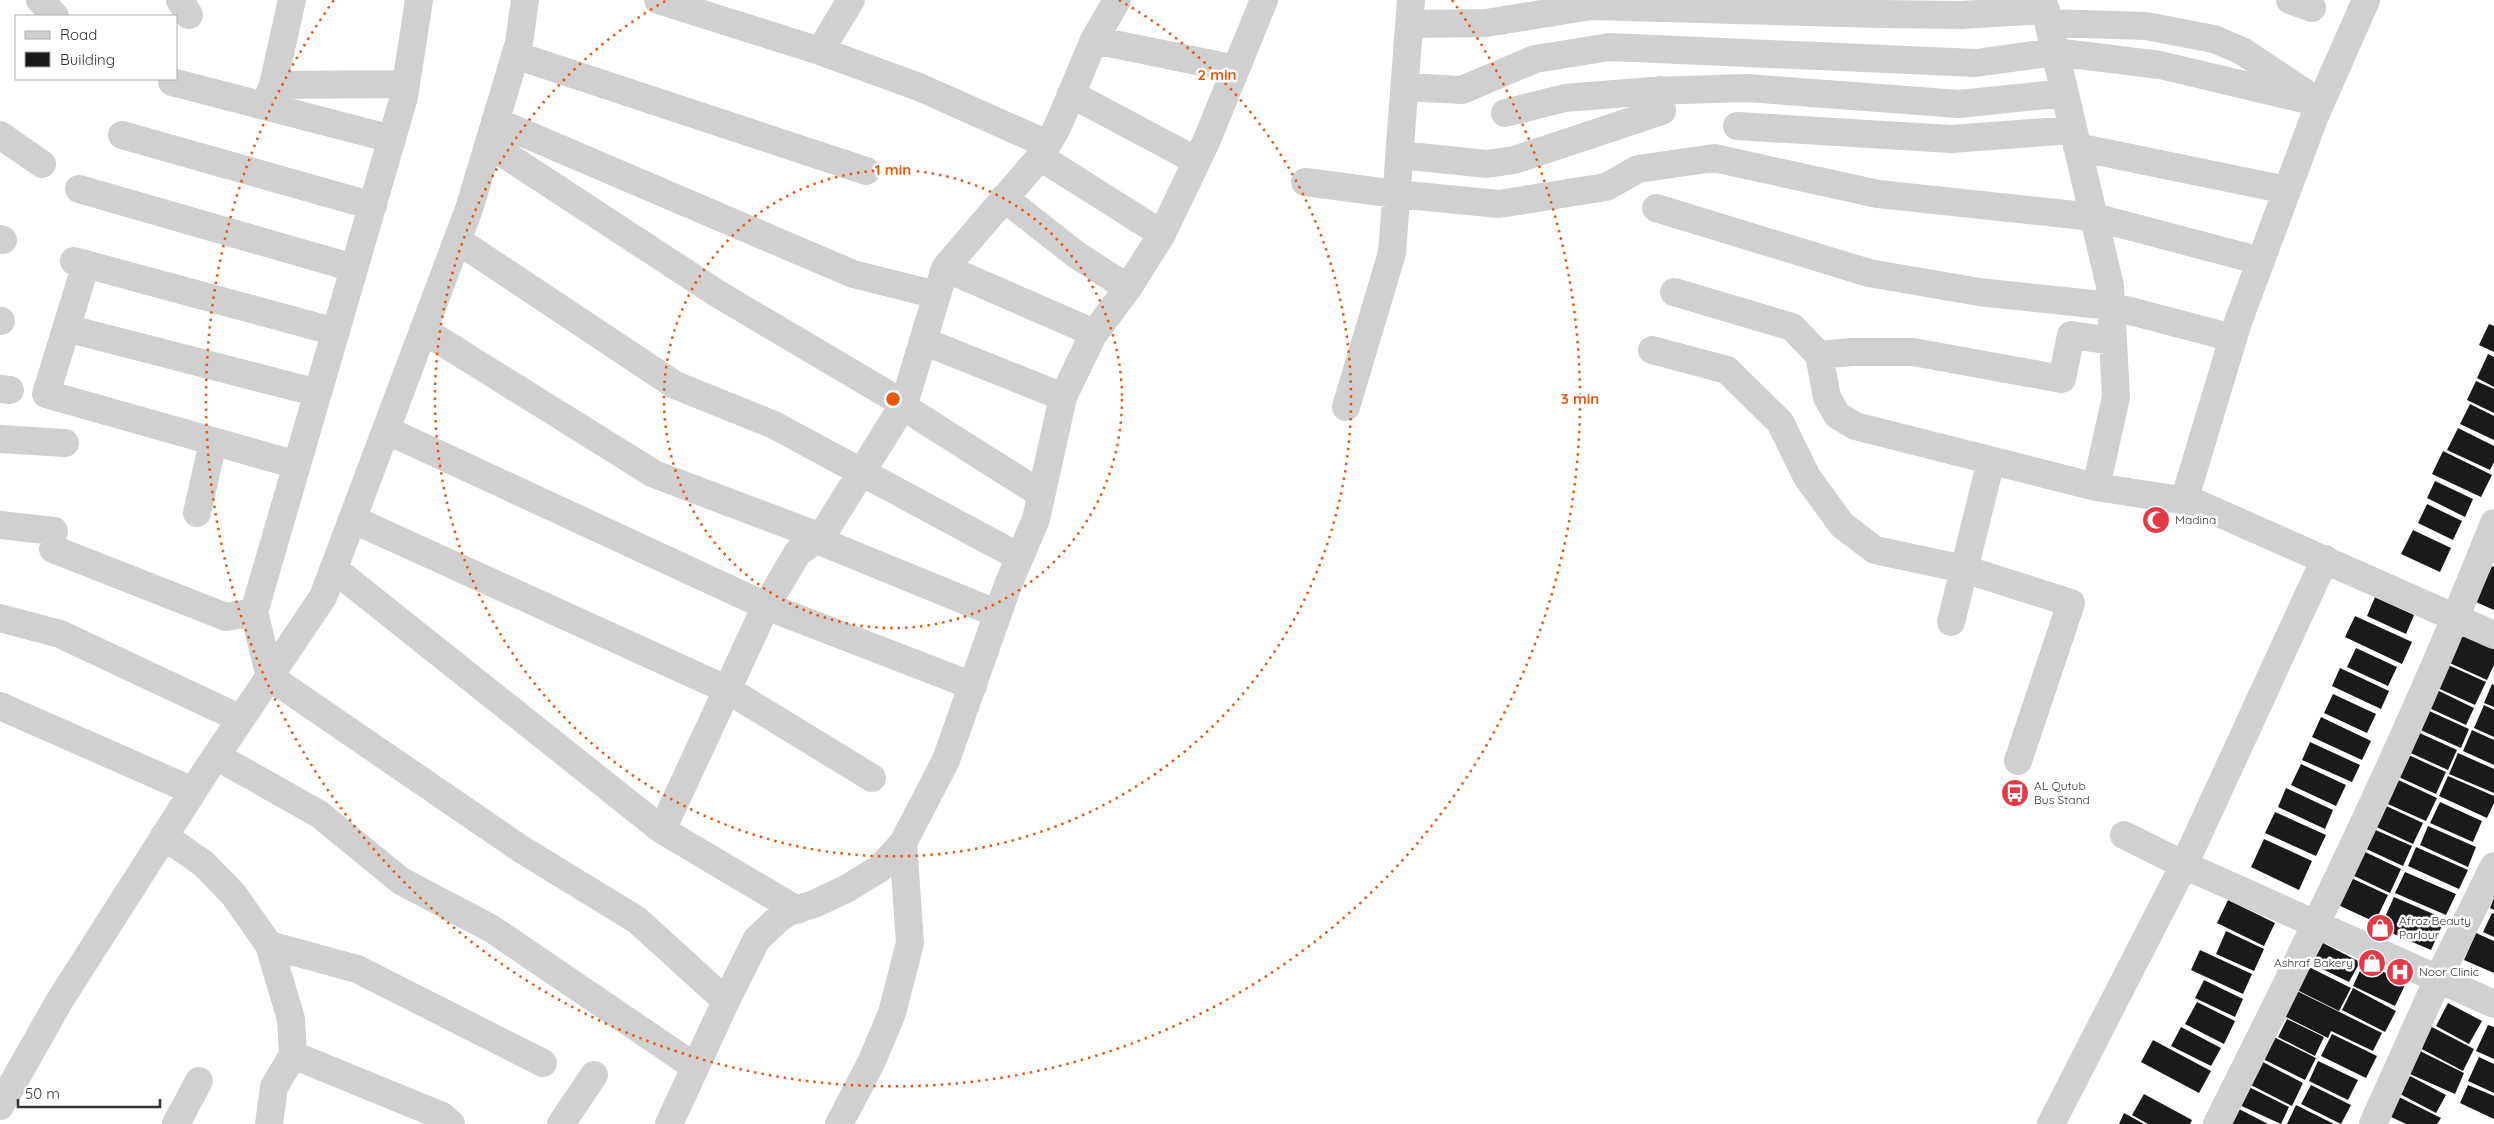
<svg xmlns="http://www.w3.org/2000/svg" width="2494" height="1124" font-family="Quicksand,sans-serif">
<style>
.building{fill:#1a1a1a}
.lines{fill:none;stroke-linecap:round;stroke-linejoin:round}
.minor{stroke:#d0d0d0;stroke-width:28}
.ring{fill:none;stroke:#e8590c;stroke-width:2.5;stroke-dasharray:2.5 5}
.labels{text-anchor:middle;stroke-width:5;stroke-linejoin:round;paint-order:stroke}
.poi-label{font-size:12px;fill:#333;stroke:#fff;text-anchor:start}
.centre{fill:#e8590c;stroke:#fff;stroke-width:2.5}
.ring-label{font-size:15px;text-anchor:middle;font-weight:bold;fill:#e8590c;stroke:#fff;stroke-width:5;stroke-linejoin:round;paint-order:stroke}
</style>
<rect width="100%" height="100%" fill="#fff"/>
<path class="building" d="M 2489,324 L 2494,326 L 2494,352 L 2479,345 Z
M 2488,354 L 2494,357 L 2494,387 L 2477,378 Z
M 2476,381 L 2494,389 L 2494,413 L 2467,400 Z
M 2470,404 L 2494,416 L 2494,440 L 2460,424 Z
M 2458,428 L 2494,446 L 2494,462 L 2490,470 L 2447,450 Z
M 2443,451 L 2492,475 L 2481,497 L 2432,474 Z
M 2435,481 L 2473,499 L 2465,517 L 2427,498 Z
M 2427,504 L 2462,521 L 2453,540 L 2418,523 Z
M 2413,530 L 2451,548 L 2440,572 L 2401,554 Z
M 2492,566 L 2494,567 L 2494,610 L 2476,602 Z
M 2375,597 L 2414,615 L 2406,634 L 2367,616 Z
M 2355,616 L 2412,642 L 2402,664 L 2345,637 Z
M 2457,630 L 2494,647 L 2494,665 L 2487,680 L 2443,660 Z
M 2356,648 L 2397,667 L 2388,686 L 2347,667 Z
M 2444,663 L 2486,682 L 2475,705 L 2433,686 Z
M 2340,668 L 2389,691 L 2381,709 L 2332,686 Z
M 2492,684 L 2494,685 L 2494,707 L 2484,703 Z
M 2435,689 L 2474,708 L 2466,725 L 2427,707 Z
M 2333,694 L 2376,714 L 2367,733 L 2324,713 Z
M 2484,705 L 2494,710 L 2494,737 L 2474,728 Z
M 2425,709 L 2469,729 L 2461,748 L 2416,728 Z
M 2321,717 L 2371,741 L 2362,760 L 2312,737 Z
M 2413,730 L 2457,750 L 2448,770 L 2404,750 Z
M 2472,730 L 2494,740 L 2494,765 L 2463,751 Z
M 2310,742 L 2360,765 L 2352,782 L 2302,760 Z
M 2402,752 L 2446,772 L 2436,794 L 2392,774 Z
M 2458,753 L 2494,769 L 2494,793 L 2449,774 Z
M 2301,764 L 2346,785 L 2336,806 L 2291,785 Z
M 2448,776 L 2494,796 L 2494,803 L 2487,818 L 2439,796 Z
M 2392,777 L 2437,798 L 2426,821 L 2381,801 Z
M 2286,788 L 2333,810 L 2325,829 L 2278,807 Z
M 2440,802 L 2482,821 L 2473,842 L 2430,823 Z
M 2382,804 L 2423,823 L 2413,844 L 2372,825 Z
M 2275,812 L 2326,835 L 2316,856 L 2265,833 Z
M 2428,826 L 2476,847 L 2468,867 L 2420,845 Z
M 2371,828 L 2412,846 L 2403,866 L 2362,847 Z
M 2264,839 L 2312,861 L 2299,890 L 2251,867 Z
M 2416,847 L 2468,870 L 2459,889 L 2408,866 Z
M 2361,850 L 2401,869 L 2390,893 L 2350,874 Z
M 2405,872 L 2456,894 L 2446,915 L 2395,893 Z
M 2349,877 L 2388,895 L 2375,922 L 2336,904 Z
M 2394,897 L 2445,919 L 2431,950 L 2380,928 Z
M 2494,898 L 2494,910 L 2490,908 Z
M 2228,900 L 2275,923 L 2264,946 L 2217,923 Z
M 2492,913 L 2494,914 L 2494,937 L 2483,932 Z
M 2226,931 L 2264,949 L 2254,971 L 2216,954 Z
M 2476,933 L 2494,941 L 2494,973 L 2464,960 Z
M 2323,943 L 2360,962 L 2349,982 L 2312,964 Z
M 2200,950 L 2252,974 L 2243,994 L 2191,970 Z
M 2364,962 L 2406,983 L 2395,1006 L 2353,986 Z
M 2309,967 L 2351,988 L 2339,1011 L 2297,990 Z
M 2204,980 L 2243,999 L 2235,1017 L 2195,998 Z
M 2353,988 L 2396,1011 L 2385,1032 L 2342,1010 Z
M 2293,989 L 2382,1033 L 2373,1051 L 2331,1031 L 2328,1038 L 2280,1014 Z
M 2197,1002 L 2235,1021 L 2224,1044 L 2185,1024 Z
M 2448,1003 L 2482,1021 L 2469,1044 L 2436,1026 Z
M 2287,1019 L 2324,1037 L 2315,1056 L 2278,1037 Z
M 2428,1025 L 2474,1049 L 2463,1071 L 2416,1046 Z
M 2488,1025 L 2494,1027 L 2494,1059 L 2476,1051 Z
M 2181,1027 L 2221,1048 L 2211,1066 L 2171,1046 Z
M 2332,1034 L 2377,1056 L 2366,1078 L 2321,1056 Z
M 2274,1037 L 2316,1058 L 2305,1080 L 2263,1059 Z
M 2153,1040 L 2211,1071 L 2199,1093 L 2141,1062 Z
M 2420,1051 L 2464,1073 L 2455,1094 L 2403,1071 Z
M 2479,1057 L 2494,1064 L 2494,1093 L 2468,1081 Z
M 2261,1061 L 2303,1083 L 2292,1106 L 2249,1084 Z
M 2318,1061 L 2358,1080 L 2348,1100 L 2309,1081 Z
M 2410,1076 L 2446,1095 L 2436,1113 L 2400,1094 Z
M 2245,1085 L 2289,1107 L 2281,1124 L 2235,1103 Z
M 2311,1085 L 2351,1105 L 2341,1124 L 2301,1104 Z
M 2468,1085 L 2494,1096 L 2494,1119 L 2460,1103 Z
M 2144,1094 L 2192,1120 L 2190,1124 L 2148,1124 L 2132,1115 Z
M 2395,1095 L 2441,1118 L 2437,1124 L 2406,1124 L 2385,1114 Z
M 2296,1105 L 2334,1124 L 2287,1124 Z
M 2239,1109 L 2268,1124 L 2232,1124 Z
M 2124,1113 L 2144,1124 L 2119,1124 Z"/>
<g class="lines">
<path class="minor" d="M 40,0 L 55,16
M 180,0 L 189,15
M 419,0 L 404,97 L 254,612 L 270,677 L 521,849 L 637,920 L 726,1001
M 658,0 L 820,51 L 919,87 L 1047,144
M 2043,0 L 2110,286 L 2116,397 L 2096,487
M 2290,0 L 2312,8
M 2049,23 L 2146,26 L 2214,39 L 2242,51 L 2305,93
M 1410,24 L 1486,23 L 1591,6 L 1880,14 L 1961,15 L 2046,10
M 1094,40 L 1236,69
M 820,51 L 851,0
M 515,55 L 866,171
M 172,82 L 392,139
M 273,85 L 406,84
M 1405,87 L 1462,90 L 1535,59 L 1610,47 L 1976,63 L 2055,52 L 2160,65 L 2320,103
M 1071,94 L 1197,161
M 266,102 L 273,85 L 292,0
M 1505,113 L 1565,98 L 1651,91 L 1747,88 L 1959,104 L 2065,93
M 495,121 L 853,274 L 937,295
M 1737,126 L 1951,139 L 2073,130
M 0,135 L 42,164
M 122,135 L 373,206
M 489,144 L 718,294 L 904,404
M 2077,147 L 2287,190
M 1400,155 L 1487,164 L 1514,160 L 1662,111 L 1660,90
M 1040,157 L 1162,234
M 1305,182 L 1397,194 L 1499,204 L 1606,187 L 1638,169 L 1714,158 L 1878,194 L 2094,217 L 2261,261
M 79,189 L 354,268
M 1004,198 L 1078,256 L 1128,288
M 1656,208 L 1869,273 L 1979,292 L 2111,306 L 2233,338
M 0,239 L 3,240
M 457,240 L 675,385 L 774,425 L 1019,557
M 74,261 L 336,332
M 86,264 L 46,394 L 297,465
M 945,268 L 1085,329 L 1093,335
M 1674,292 L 1792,327 L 1819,355 L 1827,397 L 1837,415 L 1855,426 L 2096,487 L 2194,502 L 2494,635
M 0,321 L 1,321
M 66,328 L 318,393
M 423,330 L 654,474 L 821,537
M 923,341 L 1063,397
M 1652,350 L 1727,370 L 1780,422 L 1807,477 L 1842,525 L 1875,550 L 1964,569 L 2071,603 L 2018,761
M 1819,355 L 1852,352 L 1913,352 L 2062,379 L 2071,335 L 2113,341
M 0,389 L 10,390
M 1346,407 L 1392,253 L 1411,0
M 910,411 L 1041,494
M 386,430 L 766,606 L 973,686
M 0,439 L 65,443
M 2184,501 L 2238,322 L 2314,118 L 2366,0
M 197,513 L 213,442
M 352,519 L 728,690 L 872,778
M 0,525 L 54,531
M 827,544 L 998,614
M 53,549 L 226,617 L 254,612
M 334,569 L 662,830 L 797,910
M 0,618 L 60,634 L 241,719
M 1951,622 L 1991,461
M 0,706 L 193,791
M 216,756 L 319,814 L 401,881 L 492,929 L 695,1067
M 662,830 L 766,606 L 798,552 L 821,537 L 904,404 L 945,268 L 1040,157 L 1057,128 L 1094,40 L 1117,0
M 2124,835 L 2184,865 L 2494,1004
M 164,836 L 204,864 L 234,895 L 269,945 L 291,1019 L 293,1055 L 274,1087 L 269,1124
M 269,945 L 357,969 L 543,1063
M 293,1055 L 442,1116 L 451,1124
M 0,1106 L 60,1000 L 206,771 L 323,597 L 469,209 L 519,43 L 525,0
M 176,1124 L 199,1081
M 561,1124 L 594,1075
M 669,1124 L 726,1001 L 757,939 L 778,919 L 789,912 L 814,904 L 846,889 L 879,869 L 903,843 L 946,760 L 1008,585 L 1036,519 L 1063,397 L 1093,335 L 1128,288 L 1162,234 L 1206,142 L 1264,0
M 839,1124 L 871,1063 L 892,1013 L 910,943 L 903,843
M 2051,1124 L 2184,865 L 2325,559
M 2217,1124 C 2316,927 2413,728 2494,523
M 2373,1124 L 2438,979 L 2494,866"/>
</g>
<g class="ring">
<circle cx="893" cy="399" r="229"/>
<path d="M1119 0A458 458 0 1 1 667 0"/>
<path d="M1452 0A687 687 0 1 1 334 0"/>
</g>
<defs>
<g id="mosque-disc" transform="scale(1.4375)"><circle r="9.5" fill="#e63946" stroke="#fff"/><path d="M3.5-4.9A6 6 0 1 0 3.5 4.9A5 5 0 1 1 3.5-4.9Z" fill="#fff"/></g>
<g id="bus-disc" transform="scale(1.4375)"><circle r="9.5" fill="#e63946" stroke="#fff"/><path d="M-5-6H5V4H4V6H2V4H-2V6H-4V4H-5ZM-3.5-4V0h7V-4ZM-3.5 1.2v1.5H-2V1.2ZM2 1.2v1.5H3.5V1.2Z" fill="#fff"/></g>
<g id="shop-disc" transform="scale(1.4375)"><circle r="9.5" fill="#e63946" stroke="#fff"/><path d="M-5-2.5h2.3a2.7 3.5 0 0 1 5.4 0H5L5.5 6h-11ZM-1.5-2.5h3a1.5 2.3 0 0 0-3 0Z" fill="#fff"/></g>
<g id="hospital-disc" transform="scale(1.4375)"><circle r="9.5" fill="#e63946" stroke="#fff"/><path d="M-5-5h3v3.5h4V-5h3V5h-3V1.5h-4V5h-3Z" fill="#fff"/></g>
</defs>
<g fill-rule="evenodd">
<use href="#mosque-disc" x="2156" y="520"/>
<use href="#bus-disc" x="2015" y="793"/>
<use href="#shop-disc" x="2380" y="928"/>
<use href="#shop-disc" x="2372" y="963"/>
<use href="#hospital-disc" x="2400" y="972"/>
</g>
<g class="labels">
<g class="poi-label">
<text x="2175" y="524">Madina</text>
<text x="2034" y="790">AL Qutub<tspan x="2034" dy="14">Bus Stand</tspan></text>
<text x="2399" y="925">Afroz Beauty<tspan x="2399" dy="14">Parlour</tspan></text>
<text x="2353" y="967" text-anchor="end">Ashraf Bakery</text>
<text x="2419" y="976">Noor Clinic</text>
</g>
</g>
<circle cx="893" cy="399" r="8" class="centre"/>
<g class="ring-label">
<text x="1217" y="80">2 min</text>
<text x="893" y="175">1 min</text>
<text x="1580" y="404">3 min</text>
</g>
<rect x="15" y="15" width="162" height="65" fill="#ffffff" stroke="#adadad"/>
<rect x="25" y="31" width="25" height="8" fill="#d0d0d0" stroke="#adadad"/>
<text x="60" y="40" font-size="15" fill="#333333">Road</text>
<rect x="25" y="52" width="25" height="15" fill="#1a1a1a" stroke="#adadad"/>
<text x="60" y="65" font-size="15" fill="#333333">Building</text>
<path d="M18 1099v8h142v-8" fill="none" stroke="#333333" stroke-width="2.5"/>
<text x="25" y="1099" font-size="15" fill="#333333" stroke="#ffffff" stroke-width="4" paint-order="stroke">50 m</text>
</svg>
